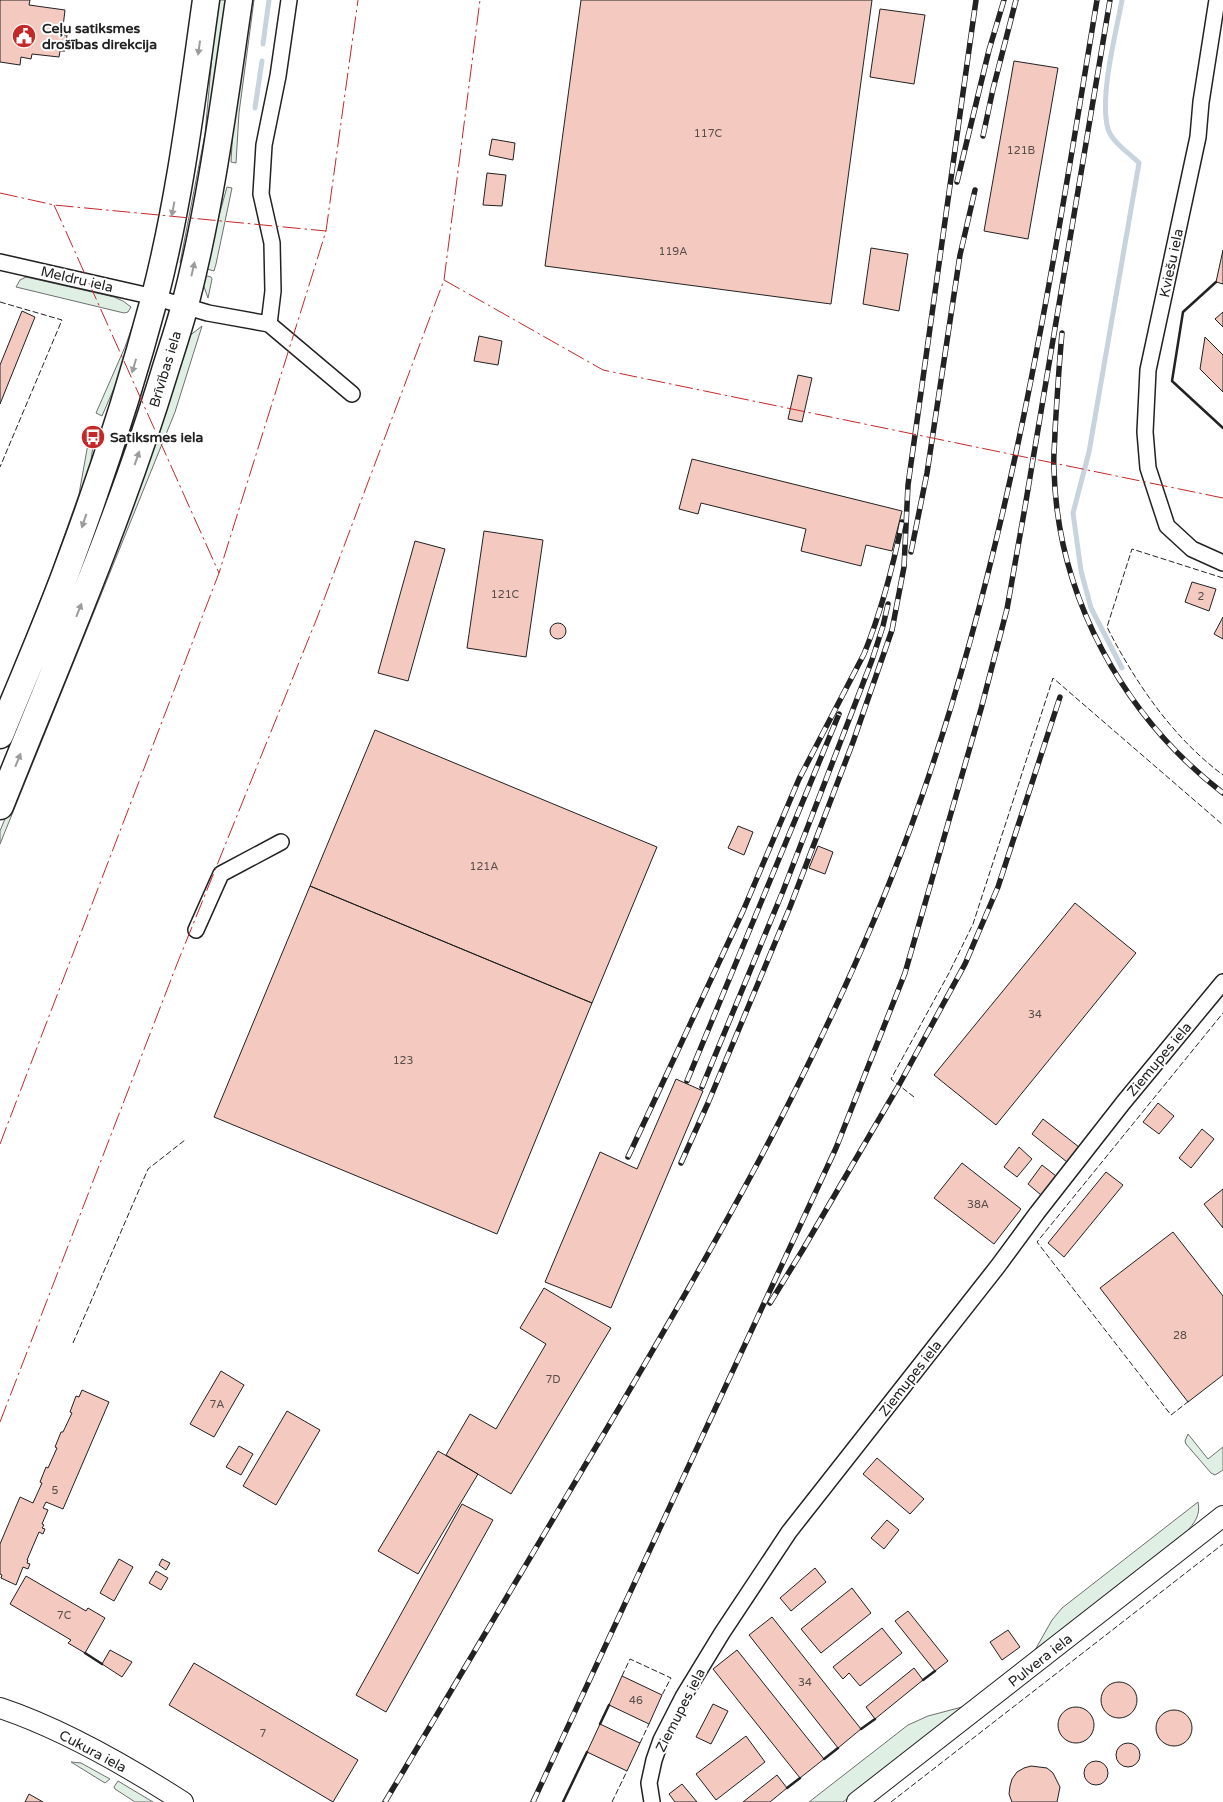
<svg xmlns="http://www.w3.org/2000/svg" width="1223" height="1802" font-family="'Varela Round',sans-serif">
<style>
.green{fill:#e0efe3;stroke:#6f6f6f}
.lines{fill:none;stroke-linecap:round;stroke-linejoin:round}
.stream{stroke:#c7d3dd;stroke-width:5}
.building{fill:#f3c9c0;stroke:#222}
.street-casing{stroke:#222;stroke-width:18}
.secondary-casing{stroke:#222;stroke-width:22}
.highway-casing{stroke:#222;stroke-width:29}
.street{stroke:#fff;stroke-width:15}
.secondary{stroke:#fff;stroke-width:20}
.highway{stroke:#fff;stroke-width:26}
.rail-casing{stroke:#222;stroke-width:5.5}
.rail{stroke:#fff;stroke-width:4;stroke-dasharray:11;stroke-linecap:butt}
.fence{stroke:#222;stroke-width:1;stroke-dasharray:6 2.5;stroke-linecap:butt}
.wall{stroke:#222;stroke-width:2.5}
.power{stroke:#c62828;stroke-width:1;stroke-dasharray:18 4 2.5 4;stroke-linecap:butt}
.oneway{fill:#9c9c9c}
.labels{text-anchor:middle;stroke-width:4;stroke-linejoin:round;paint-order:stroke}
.number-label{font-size:11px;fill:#564c4a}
.poi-label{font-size:14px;font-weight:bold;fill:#222;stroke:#fff;text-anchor:start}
.street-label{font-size:14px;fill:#222;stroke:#fff}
</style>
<rect width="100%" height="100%" fill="#fff"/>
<path class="green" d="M 217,0 L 231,0 L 187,265 L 180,263 L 205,134 Z
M 248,0 L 254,0 L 239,113 L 236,163 L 231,162 L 233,126 Z
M 227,187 L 232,188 L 216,264 L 214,271 L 207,269 L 212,241 Z
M 203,275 L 211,277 L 212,279 L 208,298 L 203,284 Z
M 26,277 L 114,297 L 123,301 L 131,307 L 128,312 L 124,313 L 16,287 L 20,280 Z
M 135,319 L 136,320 L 127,358 L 102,416 L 96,413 L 125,347 Z
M 202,326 L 175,412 L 0,844 L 0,831 L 66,668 L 188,337 Z
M 89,438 L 94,440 L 86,493 L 0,702 L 51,573 L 79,494 Z
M 1188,1434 L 1208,1459 L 1223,1447 L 1223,1470 L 1215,1475 L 1211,1473 L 1186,1444 L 1185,1441 Z
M 1198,1502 C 1201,1515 1194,1524 1186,1532 L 1036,1652 L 1035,1650 L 1052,1620 L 1062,1608 Z
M 962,1707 L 963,1709 L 843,1802 L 809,1802 L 908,1725 L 928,1716 Z
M 71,1762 L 81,1763 L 110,1779 L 105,1783 Z
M 118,1781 L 153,1802 L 135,1802 L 115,1789 L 114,1787 Z"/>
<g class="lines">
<path class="stream" d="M 263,44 L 269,0
M 255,108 L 262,61
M 1122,668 L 1091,608 L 1081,571 L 1073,513 L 1089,452 L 1139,163 C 1129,153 1112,142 1108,129 C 1099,97 1116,33 1122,0"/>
</g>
<path class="building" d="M 0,0 L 30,0 L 29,5 L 65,10 L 62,35 L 67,35 L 65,51 L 60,51 L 59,57 L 32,54 L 31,59 L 21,57 L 20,65 L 0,62 Z
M 581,0 L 872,0 L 831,304 L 545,266 Z
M 880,9 L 925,15 L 914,84 L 870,77 Z
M 1014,61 L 1058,68 L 1028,239 L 984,231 Z
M 492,139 L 515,143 L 513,160 L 489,155 Z
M 487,173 L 506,175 L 502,206 L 483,205 Z
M 871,248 L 908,254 L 899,311 L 863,304 Z
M 1223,250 L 1223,284 L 1216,282 Z
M 22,311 L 35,317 L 0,404 L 0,365 Z
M 1223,312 L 1223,327 L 1215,319 Z
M 479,336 L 502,341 L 498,365 L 474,361 Z
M 1205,337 L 1223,355 L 1223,392 L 1200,369 Z
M 798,375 L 812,378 L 802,422 L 788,419 Z
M 692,459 L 902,511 L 892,551 L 866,545 L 861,566 L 801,551 L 806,529 L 701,503 L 698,514 L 679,509 Z
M 484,531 L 543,540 L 526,657 L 467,648 Z
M 415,541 L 445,549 L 408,681 L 378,673 Z
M 1192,582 L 1216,589 L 1209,611 L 1185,602 Z
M 1223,617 L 1223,639 L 1214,634 Z
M550 631a8 8 0 1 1 16 0a8 8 0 1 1-16 0Z
M 375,730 L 657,847 L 592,1003 L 310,886 Z
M 738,826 L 753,832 L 744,855 L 728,848 Z
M 818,846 L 833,852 L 825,874 L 809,868 Z
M 310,886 L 592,1003 L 497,1234 L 214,1117 Z
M 1075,903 L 1136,953 L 996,1125 L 934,1075 Z
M 676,1079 L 703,1091 L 611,1308 L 545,1282 L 600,1152 L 637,1169 Z
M 1158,1103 L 1174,1116 L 1159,1134 L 1143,1122 Z
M 1043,1119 L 1079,1147 L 1067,1162 L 1032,1134 Z
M 1202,1129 L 1214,1139 L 1191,1168 L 1179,1158 Z
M 1019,1147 L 1032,1159 L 1017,1177 L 1004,1167 Z
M 962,1163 L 1021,1209 L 994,1244 L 934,1198 Z
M 1042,1165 L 1056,1176 L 1041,1195 L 1028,1184 Z
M 1106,1172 L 1123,1185 L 1064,1257 L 1048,1243 Z
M 1223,1189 L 1223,1228 L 1204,1204 Z
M 1173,1232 L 1223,1296 L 1223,1375 L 1188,1402 L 1100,1288 Z
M 544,1288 L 611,1328 L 511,1494 L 446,1455 L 470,1414 L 496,1429 L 546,1344 L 520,1328 Z
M 221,1371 L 244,1385 L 214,1437 L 190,1424 Z
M 82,1390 L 109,1402 L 63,1509 L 46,1502 L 43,1508 L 48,1510 L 42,1524 L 44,1525 L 42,1528 L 45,1529 L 43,1534 L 39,1532 L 27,1560 L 28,1560 L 27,1563 L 30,1564 L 28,1569 L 23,1567 L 16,1585 L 1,1578 L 2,1575 L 0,1574 L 0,1544 L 20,1497 L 33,1503 L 42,1483 L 40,1482 L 46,1467 L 48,1468 L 57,1448 L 55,1447 L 61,1432 L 63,1432 L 72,1413 L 70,1412 L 76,1396 L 79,1397 Z
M 287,1411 L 320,1430 L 276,1505 L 243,1486 Z
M 239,1446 L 253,1454 L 241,1475 L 226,1467 Z
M 438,1451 L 478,1474 L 418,1574 L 378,1551 Z
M 877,1458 L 924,1499 L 910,1514 L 863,1474 Z
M 462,1504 L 493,1520 L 386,1712 L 356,1695 Z
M 887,1520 L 899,1530 L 884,1549 L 871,1538 Z
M 119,1559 L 133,1567 L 114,1601 L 100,1593 Z
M 162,1559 L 170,1563 L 166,1570 L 159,1565 Z
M 815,1568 L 826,1582 L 791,1611 L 780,1598 Z
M 156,1571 L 168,1578 L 161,1590 L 149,1583 Z
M 26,1576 L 86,1611 L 88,1608 L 105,1618 L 85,1653 L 68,1643 L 71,1640 L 10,1604 Z
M 852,1588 L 871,1613 L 821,1653 L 801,1629 Z
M 908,1611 L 948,1661 L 935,1671 L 895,1621 Z
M 772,1617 L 861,1729 L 838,1748 L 749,1635 Z
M 882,1628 L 902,1653 L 860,1686 L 849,1673 L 843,1679 L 833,1667 Z
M 1008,1630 L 1020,1647 L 1002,1660 L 990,1642 Z
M 110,1650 L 132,1662 L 122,1677 L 102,1664 Z
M 737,1650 L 824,1759 L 800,1778 L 713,1669 Z
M 194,1663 L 358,1760 L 333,1802 L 169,1705 Z
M 914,1668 L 923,1680 L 875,1719 L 866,1707 Z
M 622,1676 L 662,1695 L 649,1724 L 609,1705 Z
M1101 1700a18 18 0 1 1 36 0a18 18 0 1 1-36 0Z
M 713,1704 L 728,1711 L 711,1744 L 696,1737 Z
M1058 1725a18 18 0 1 1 36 0a18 18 0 1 1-36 0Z
M1156 1728a18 18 0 1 1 36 0a18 18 0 1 1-36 0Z
M 600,1724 L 640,1743 L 627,1771 L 587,1752 Z
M 746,1736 L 765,1762 L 716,1800 L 696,1774 Z
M1116 1755a12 12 0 1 1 24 0a12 12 0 1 1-24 0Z
M1084 1773a12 12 0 1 1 24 0a12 12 0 1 1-24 0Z
M 1031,1766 L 1047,1768 L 1053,1773 L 1060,1787 L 1057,1802 L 1012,1802 L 1009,1794 L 1010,1786 L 1012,1779 L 1017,1772 L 1024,1768 Z
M 777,1775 L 787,1788 L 770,1802 L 743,1802 Z
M 682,1784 L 697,1802 L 675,1802 L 669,1794 Z
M 29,1794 L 43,1802 L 25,1802 Z"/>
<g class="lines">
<g class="street-casing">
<path id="street" d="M 1217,0 L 1201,102 L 1198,137 L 1148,370 L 1145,432 L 1148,468 L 1167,526 L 1192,549 L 1223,563
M 0,262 L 154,297 L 208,313 L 269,324 L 352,394
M 269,324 L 273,291 L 272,243 L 261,194 L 264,145 L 278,76 L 289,0
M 196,930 L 221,874 L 281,842
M 652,1802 L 649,1783 L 654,1760 L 661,1740 L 683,1697 L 722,1633 L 789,1532 L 998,1266 L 1037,1213 L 1123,1103 L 1223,982"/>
</g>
<g class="secondary-casing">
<path id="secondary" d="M 0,1708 C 63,1729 127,1766 183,1802
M 857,1802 L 1223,1516"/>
</g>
<g class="highway-casing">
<path id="highway" d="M 0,735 C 23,678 48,622 69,564 C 102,476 131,386 155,296 C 180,199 192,99 206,0
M 0,806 C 57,663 119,521 164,374 C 171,351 179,328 185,305 C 211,205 224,102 239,0"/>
</g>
<use href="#street" class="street"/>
<use href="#secondary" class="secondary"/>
<use href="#highway" class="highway"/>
<g class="rail-casing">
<path id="rail" d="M 983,136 L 993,89 L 1016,0
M 957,182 L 989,50 L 1004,0
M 1062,333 C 1059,365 1057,398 1055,431 C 1055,443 1053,456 1054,469 C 1057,596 1123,716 1223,793
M 911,552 L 927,473 L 960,255 L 975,190
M 687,1081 L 839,714
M 702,1087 L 783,891 L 872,660 L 883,626 L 888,604
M 628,1157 L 743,911 L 799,779 L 864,654 C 881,612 893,567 902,522
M 681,1163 L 708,1103 L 790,907 L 853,742 L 892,630 L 904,567 L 908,485 L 976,0
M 770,1303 L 802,1251 L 899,1085 L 965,964 L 998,887 L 1060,697
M 385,1802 C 459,1678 532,1554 606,1430 C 722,1234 833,1039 912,824 C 1009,558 1051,278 1097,0
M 533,1802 L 836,1148 L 905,973 L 981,709 L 1007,609 L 1025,507 L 1110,0"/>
</g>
<use href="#rail" class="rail"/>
<path class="fence" d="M 0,302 L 62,320 L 0,467
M 1223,578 L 1132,549 L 1107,627 C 1135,682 1172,737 1223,775
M 914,1097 L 891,1079 L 949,973 L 973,924 L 1053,678 L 1223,825
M 73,1343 L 148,1169 L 185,1140
M 1189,1401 L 1171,1415 L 1037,1242 L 1223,1013
M 622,1676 L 630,1659 L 671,1678 L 662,1695
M 640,1743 L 649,1724
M 612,1802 L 627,1771
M 891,1802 L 1223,1544"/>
<path class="wall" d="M 1216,282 L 1183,312 L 1172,381 L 1223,428
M 85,1653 L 102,1664
M 923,1680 L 935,1671
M 600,1724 L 609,1705
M 861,1729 L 875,1719
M 824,1759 L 838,1748
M 787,1788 L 800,1778
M 563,1802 L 587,1752"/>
<path class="power" d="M 0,193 L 54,205 L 326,231
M 54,205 L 219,573
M 444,280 L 603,370 L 1223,498
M 0,1144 L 219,573 L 326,231 L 358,0
M 0,1422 L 177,964 L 317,618 L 444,280 L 480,0"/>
</g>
<defs><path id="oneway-solid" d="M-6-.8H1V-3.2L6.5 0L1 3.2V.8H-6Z" transform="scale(1.25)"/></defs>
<g class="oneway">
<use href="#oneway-solid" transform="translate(199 48) rotate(98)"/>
<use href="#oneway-solid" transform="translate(173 209) rotate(101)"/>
<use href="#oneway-solid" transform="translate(193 269) rotate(-77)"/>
<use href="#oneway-solid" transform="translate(134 366) rotate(106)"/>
<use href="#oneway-solid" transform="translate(137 458) rotate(-71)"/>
<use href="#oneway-solid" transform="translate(84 521) rotate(109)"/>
<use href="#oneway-solid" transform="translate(79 610) rotate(-68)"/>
<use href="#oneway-solid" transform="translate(18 760) rotate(-68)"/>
</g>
<defs>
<g id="civic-disc" transform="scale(1.25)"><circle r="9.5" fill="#c62828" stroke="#fff"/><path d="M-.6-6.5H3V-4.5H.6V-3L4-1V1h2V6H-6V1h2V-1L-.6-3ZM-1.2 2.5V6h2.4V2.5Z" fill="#fff"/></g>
<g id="bus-disc" transform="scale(1.25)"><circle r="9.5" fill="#c62828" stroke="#fff"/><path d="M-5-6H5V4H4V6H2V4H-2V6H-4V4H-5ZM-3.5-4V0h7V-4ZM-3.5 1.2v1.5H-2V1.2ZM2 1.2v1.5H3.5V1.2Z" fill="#fff"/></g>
</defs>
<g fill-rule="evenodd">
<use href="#civic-disc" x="24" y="36"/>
<use href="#bus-disc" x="93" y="437"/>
</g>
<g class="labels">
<g class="number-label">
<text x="708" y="137">117C</text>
<text x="1021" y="154">121B</text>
<text x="673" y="255">119A</text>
<text x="505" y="598">121C</text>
<text x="1201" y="600">2</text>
<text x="484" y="870">121A</text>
<text x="1035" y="1018">34</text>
<text x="403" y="1064">123</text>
<text x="978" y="1208">38A</text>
<text x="1180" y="1339">28</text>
<text x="553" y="1383">7D</text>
<text x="217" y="1408">7A</text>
<text x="55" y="1494">5</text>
<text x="64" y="1619">7C</text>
<text x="805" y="1686">34</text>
<text x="636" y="1704">46</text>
<text x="263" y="1737">7</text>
</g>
<g class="poi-label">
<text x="42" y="33">Ceļu satiksmes<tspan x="42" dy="16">drošības direkcija</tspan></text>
<text x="110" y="442">Satiksmes iela</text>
</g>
<g class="street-label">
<text transform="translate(1171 263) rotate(-78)" y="5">Kviešu iela</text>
<text transform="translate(77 279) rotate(13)" y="5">Meldru iela</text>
<text transform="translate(165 369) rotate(-73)" y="5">Brīvības iela</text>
<text transform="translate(1159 1059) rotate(-50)" y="5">Ziemupes iela</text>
<text transform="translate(910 1378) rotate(-52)" y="5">Ziemupes iela</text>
<text transform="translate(1040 1660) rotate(-38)" y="5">Pulvera iela</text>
<text transform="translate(680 1710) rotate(-63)" y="5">Ziemupes iela</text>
<text transform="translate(93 1751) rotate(28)" y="5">Cukura iela</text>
</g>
</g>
</svg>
